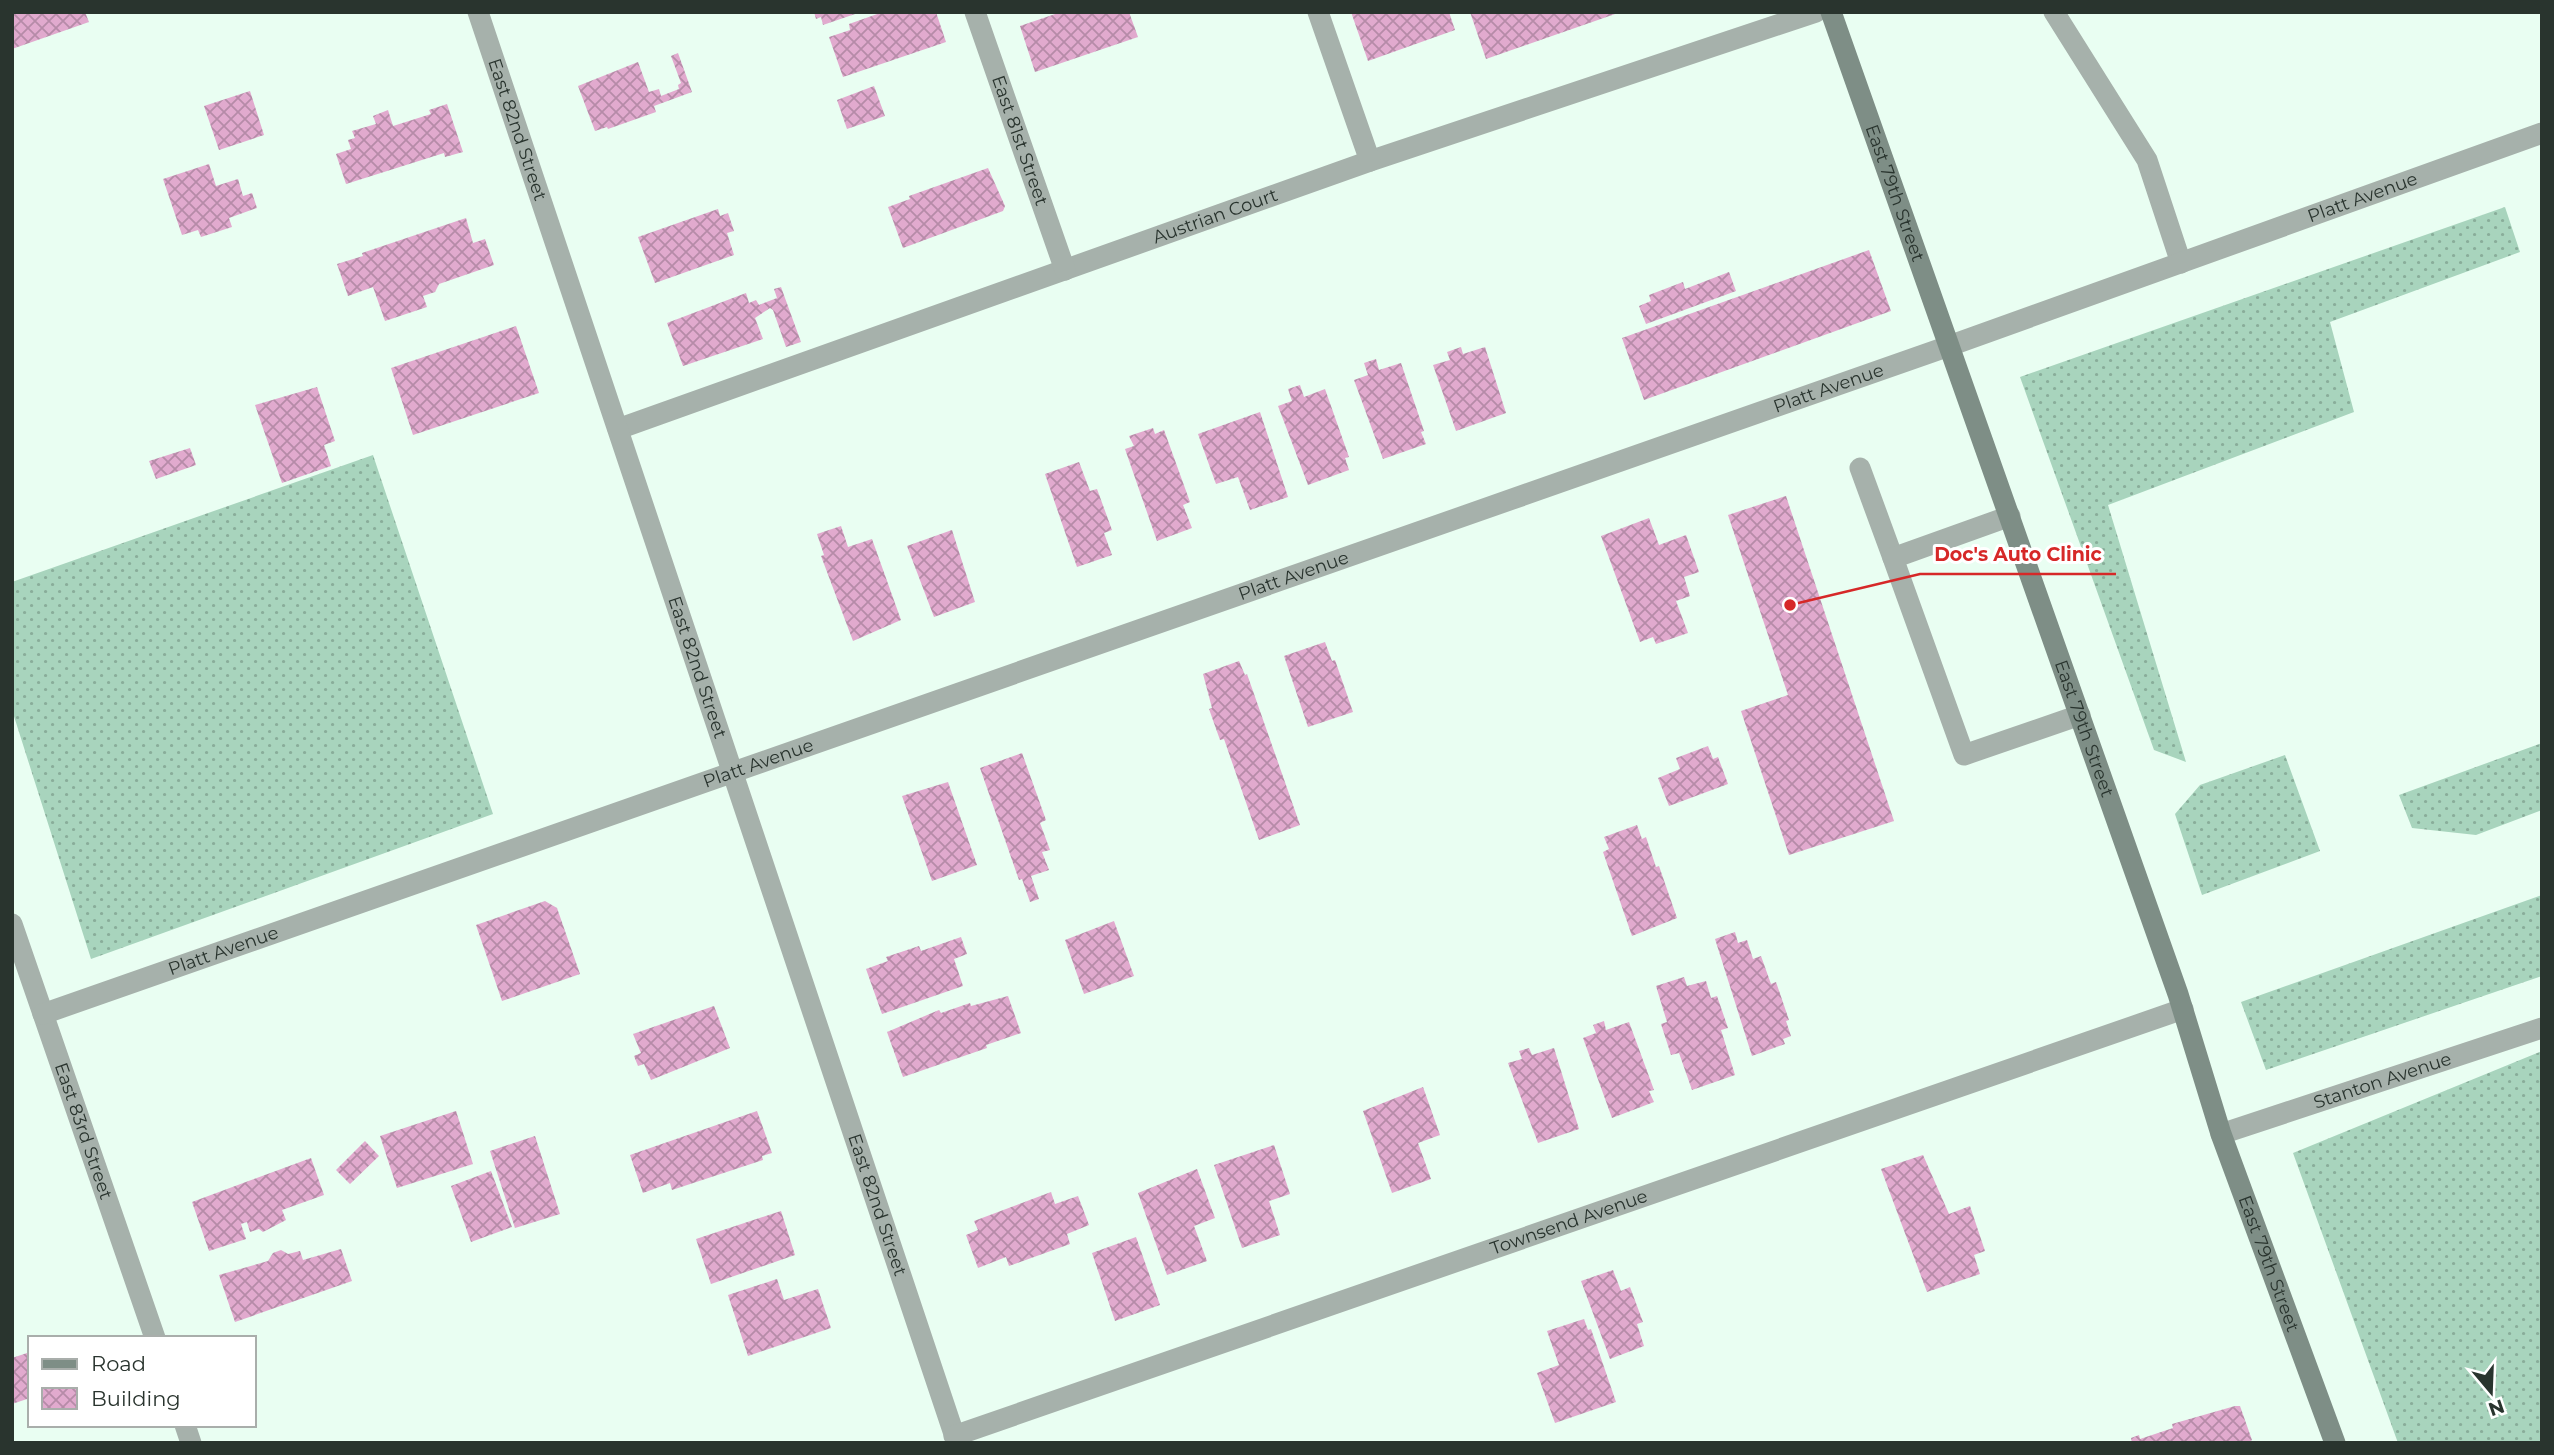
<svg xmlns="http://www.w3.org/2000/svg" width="2554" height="1455" font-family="Montserrat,sans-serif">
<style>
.grass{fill:url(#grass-dots)}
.building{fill:url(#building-cross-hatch)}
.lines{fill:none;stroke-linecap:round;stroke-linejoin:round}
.lane{stroke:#a6b1ab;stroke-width:21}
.street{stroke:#a6b1ab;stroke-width:21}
.secondary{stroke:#7e8e86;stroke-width:21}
.labels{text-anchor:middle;stroke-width:6;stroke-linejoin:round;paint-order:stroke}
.street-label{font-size:18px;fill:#29342e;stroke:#fff}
.leader{fill:none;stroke:#d62828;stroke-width:2.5}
.callout-dot{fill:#d62828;stroke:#fff;stroke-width:2.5}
.callout-label{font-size:19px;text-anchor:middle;font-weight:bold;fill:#d62828;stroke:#fff;stroke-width:6;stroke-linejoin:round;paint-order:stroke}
</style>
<defs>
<pattern id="grass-dots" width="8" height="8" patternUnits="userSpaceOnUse" patternTransform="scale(1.75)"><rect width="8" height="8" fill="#a8d4bd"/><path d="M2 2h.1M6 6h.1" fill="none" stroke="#89ad9a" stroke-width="1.8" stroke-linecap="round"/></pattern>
<pattern id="building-cross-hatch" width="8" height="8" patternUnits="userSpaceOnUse" patternTransform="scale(1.75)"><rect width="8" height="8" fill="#e1aace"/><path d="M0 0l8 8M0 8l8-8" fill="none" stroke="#b68ba8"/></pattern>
</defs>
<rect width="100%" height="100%" fill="#e9fef2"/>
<path class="grass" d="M 2505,207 L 2520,252 L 2330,322 L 2354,412 L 2108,505 L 2186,762 L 2154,750 L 2020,377 Z
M 373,455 L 493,814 L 91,959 L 12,710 L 12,582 Z
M 2542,743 L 2542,810 L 2476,835 L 2412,828 L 2399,795 Z
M 2285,755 L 2320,851 L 2202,895 L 2175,814 L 2200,785 Z
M 2542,895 L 2542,976 L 2266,1070 L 2241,1002 Z
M 2542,1051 L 2542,1443 L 2398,1443 L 2293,1153 Z"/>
<path class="building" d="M 12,12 L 85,12 L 89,22 L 12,49 Z
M 814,12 L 858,12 L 858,13 L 823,25 L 821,17 L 816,19 Z
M 883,12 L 936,12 L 946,42 L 843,77 L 829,37 L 850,30 L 849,24 Z
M 1061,12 L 1129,12 L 1138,37 L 1035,72 L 1020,26 Z
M 1351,12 L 1449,12 L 1455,30 L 1368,61 Z
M 1470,12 L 1618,12 L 1618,13 L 1486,59 Z
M 678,53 L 692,92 L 654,106 L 656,112 L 608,129 L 607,127 L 595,131 L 578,86 L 638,62 L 649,92 L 659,89 L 661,96 L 679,89 L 678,85 L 681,83 L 671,56 Z
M 874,86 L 885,116 L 847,129 L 837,100 Z
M 250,91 L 264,135 L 219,150 L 204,106 Z
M 447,104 L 463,152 L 445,157 L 444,153 L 346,184 L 336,154 L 351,149 L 348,140 L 355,138 L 352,131 L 376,124 L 373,116 L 388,110 L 393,126 L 431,114 L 429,110 Z
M 209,164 L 216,186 L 238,179 L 243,196 L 252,193 L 257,208 L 229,218 L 232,227 L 201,237 L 198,230 L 182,235 L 163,179 Z
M 988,168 L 1005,206 L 1003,211 L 903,248 L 888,207 L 910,199 L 909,196 Z
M 718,209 L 720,216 L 728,213 L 734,231 L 727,233 L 734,255 L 655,283 L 638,237 Z
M 466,218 L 473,243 L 485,239 L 494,265 L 439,284 L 435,292 L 423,296 L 427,307 L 385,321 L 373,287 L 348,296 L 337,264 L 363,256 L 362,253 Z
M 1869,250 L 1891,311 L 1644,400 L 1622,338 Z
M 1729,272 L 1736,291 L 1646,324 L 1639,306 L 1651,301 L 1649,295 L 1683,282 L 1685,289 Z
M 781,287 L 801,342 L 786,347 L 773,310 L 770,308 L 755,318 L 763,339 L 683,366 L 667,323 L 746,293 L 749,303 L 756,300 L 759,305 L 777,298 L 774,289 Z
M 516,326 L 539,393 L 413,435 L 391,368 Z
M 1461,347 L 1463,354 L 1485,347 L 1506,413 L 1456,431 L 1433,365 L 1450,360 L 1447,352 Z
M 1376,359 L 1379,370 L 1401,363 L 1424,431 L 1421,432 L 1426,444 L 1383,459 L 1354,380 L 1368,375 L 1364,363 Z
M 1300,385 L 1304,397 L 1325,389 L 1349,457 L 1345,458 L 1349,470 L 1308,485 L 1278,406 L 1292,401 L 1288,389 Z
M 317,387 L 335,441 L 324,445 L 331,466 L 282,483 L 255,405 Z
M 1260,412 L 1288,497 L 1250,510 L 1238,477 L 1216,484 L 1198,434 Z
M 1153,428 L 1155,434 L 1164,430 L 1190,502 L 1183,505 L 1192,528 L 1157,541 L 1125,449 L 1134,446 L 1129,436 Z
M 190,448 L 196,465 L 156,479 L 149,461 Z
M 1079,462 L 1090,491 L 1097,489 L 1112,530 L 1104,533 L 1112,555 L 1077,567 L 1045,474 Z
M 1786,496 L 1894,821 L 1789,855 L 1741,711 L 1788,695 L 1728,515 Z
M 1649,518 L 1659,545 L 1686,535 L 1699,572 L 1684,577 L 1690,596 L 1676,601 L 1688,633 L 1656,644 L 1653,637 L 1640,642 L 1601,536 Z
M 841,526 L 848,547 L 872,539 L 901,620 L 853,641 L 821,556 L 824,555 L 817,534 Z
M 952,530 L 975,602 L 934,617 L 907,546 Z
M 1325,642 L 1332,661 L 1335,660 L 1353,712 L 1308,727 L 1284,656 Z
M 1239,661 L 1245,675 L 1247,674 L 1300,825 L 1259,840 L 1224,739 L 1220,740 L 1209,709 L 1212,708 L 1203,674 Z
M 1708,746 L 1713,759 L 1718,757 L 1728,784 L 1669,806 L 1658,778 L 1680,769 L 1676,758 Z
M 1022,753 L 1046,820 L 1040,823 L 1050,850 L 1042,852 L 1049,870 L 1031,876 L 1039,899 L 1030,902 L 1022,879 L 1019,880 L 980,768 Z
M 948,782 L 977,865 L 932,881 L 902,796 Z
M 1637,825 L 1642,839 L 1646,837 L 1656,867 L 1659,866 L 1677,918 L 1632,936 L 1603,852 L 1609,849 L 1604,837 Z
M 545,901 L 557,908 L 580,974 L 502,1001 L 476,925 Z
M 1114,921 L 1134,976 L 1084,994 L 1065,940 Z
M 1735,932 L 1738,943 L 1747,940 L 1753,959 L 1761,956 L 1771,984 L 1776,982 L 1789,1020 L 1786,1021 L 1791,1036 L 1783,1039 L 1785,1044 L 1752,1056 L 1715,939 Z
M 961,937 L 967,954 L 954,959 L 963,986 L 882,1014 L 866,969 L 888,961 L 886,957 L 919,946 L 921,951 Z
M 1684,977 L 1687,986 L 1706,981 L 1711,998 L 1717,996 L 1728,1028 L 1721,1030 L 1735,1075 L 1692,1090 L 1679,1053 L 1671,1055 L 1661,1024 L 1667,1022 L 1656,986 Z
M 1008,996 L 1021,1033 L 986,1045 L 987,1048 L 903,1077 L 887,1032 L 939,1010 L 941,1013 L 970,1003 L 971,1006 Z
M 714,1006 L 730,1048 L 651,1080 L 644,1064 L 638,1066 L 634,1056 L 641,1053 L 633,1034 Z
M 1604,1021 L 1606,1030 L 1629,1022 L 1654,1090 L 1649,1091 L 1654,1102 L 1612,1118 L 1583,1038 L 1596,1033 L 1593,1025 Z
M 1529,1048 L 1532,1055 L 1554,1048 L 1579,1129 L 1538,1143 L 1508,1063 L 1522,1059 L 1519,1051 Z
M 1423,1087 L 1440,1135 L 1418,1143 L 1431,1179 L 1392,1193 L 1363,1111 Z
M 456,1111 L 473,1164 L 397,1188 L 380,1136 Z
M 757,1111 L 772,1153 L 762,1156 L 763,1160 L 672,1190 L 670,1183 L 643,1193 L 630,1155 Z
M 535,1136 L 560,1214 L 515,1228 L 490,1151 Z
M 365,1141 L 379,1156 L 350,1184 L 336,1170 Z
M 1274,1145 L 1290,1194 L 1269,1201 L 1280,1235 L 1242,1248 L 1214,1165 Z
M 1923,1155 L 1949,1214 L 1970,1206 L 1985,1251 L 1974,1255 L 1980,1274 L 1927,1292 L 1881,1169 Z
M 311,1158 L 324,1195 L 282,1210 L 286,1220 L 263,1232 L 259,1229 L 250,1232 L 247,1222 L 241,1224 L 246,1239 L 209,1251 L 192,1202 Z
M 1197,1169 L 1215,1218 L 1194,1226 L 1207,1261 L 1167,1275 L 1138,1193 Z
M 491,1171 L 512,1227 L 471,1242 L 451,1186 Z
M 1051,1192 L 1055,1204 L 1078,1196 L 1089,1225 L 1067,1234 L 1070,1244 L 1009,1266 L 1006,1257 L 978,1268 L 966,1235 L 978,1230 L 974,1221 Z
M 781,1211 L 795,1255 L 711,1284 L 696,1239 Z
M 1136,1237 L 1160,1305 L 1115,1321 L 1092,1253 Z
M 341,1249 L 352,1281 L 235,1322 L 219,1275 L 268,1261 L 273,1253 L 281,1250 L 288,1254 L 300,1251 L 303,1260 Z
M 1613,1270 L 1621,1291 L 1630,1287 L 1643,1322 L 1637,1324 L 1644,1346 L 1610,1359 L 1581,1281 Z
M 777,1279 L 784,1300 L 818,1289 L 831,1328 L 748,1356 L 728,1295 Z
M 1584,1319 L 1588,1330 L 1591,1329 L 1616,1402 L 1555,1423 L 1537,1373 L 1559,1365 L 1547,1331 Z
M 30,1352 L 30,1398 L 12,1404 L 12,1358 Z
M 2235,1406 L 2240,1406 L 2252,1440 L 2248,1443 L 2132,1443 L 2131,1438 L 2139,1435 L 2140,1439 L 2173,1428 L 2172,1424 Z"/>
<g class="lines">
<g class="lane">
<path d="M 2054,12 L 2147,160 L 2181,263"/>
<path id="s1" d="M 618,429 L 1370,161 L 1816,12"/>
<path d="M 1860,468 L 1893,558"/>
<path d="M 2010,516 L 1893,558 L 1964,755 L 2080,715"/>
</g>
<g class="street">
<path id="s2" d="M 478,12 L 957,1443"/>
<path id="s3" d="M 975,12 L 1065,270"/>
<path d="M 1318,12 L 1370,161"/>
<path id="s4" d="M 12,924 L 155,1338"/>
<path id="s5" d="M 43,1014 L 1949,346 L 2542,133"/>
<path id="s6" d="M 2221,1134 L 2542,1028"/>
<path d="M 185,1425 L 191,1443"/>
<path id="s7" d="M 954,1436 L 2183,1009"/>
</g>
<path class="secondary" id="s8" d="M 1831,12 L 2178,994 L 2221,1134 L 2335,1443"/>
</g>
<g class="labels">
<g class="street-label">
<text dy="6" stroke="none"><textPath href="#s2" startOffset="124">East 82nd Street</textPath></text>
<text dy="6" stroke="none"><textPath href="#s3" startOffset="136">East 81st Street</textPath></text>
<text dy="6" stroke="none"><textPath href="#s8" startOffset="192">East 79th Street</textPath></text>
<text dy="6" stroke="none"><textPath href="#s5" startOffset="2459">Platt Avenue</textPath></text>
<text dy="6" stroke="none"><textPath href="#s1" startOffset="634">Austrian Court</textPath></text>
<text dy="6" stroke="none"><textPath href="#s5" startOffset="1892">Platt Avenue</textPath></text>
<text dy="6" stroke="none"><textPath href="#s5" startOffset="1325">Platt Avenue</textPath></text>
<text dy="6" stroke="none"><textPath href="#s2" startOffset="691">East 82nd Street</textPath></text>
<text dy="6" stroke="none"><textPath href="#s8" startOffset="760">East 79th Street</textPath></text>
<text dy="6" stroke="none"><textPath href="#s5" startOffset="758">Platt Avenue</textPath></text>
<text dy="6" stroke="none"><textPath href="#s5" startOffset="191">Platt Avenue</textPath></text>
<text dy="6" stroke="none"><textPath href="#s6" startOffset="170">Stanton Avenue</textPath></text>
<text dy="6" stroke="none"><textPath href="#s4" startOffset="219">East 83rd Street</textPath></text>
<text dy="6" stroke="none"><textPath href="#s2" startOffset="1258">East 82nd Street</textPath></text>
<text dy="6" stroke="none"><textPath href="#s7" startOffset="651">Townsend Avenue</textPath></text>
<text dy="6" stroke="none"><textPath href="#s8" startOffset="1326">East 79th Street</textPath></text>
</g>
</g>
<path class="leader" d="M1790 605L1920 574H2116"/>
<circle class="callout-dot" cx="1790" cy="605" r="7"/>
<g class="callout-label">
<text x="2018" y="561">Doc's Auto Clinic</text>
</g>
<rect width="2554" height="1455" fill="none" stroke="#29342e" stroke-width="28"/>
<rect x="28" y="1336" width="228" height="91" fill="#ffffff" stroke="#a9aeab" stroke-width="2"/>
<rect x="42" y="1359" width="35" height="10" fill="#7e8e86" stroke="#a9aeab" stroke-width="2"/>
<text x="91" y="1371" font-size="21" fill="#29342e">Road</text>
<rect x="42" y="1388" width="35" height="21" fill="url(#building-cross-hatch)" stroke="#a9aeab" stroke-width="2"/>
<text x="91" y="1406" font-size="21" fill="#29342e">Building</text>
<g transform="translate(2491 1392) rotate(161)" stroke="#ffffff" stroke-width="5" paint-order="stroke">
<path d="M0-5L12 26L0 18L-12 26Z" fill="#29342e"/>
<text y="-10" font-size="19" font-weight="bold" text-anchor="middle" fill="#29342e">N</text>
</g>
</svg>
